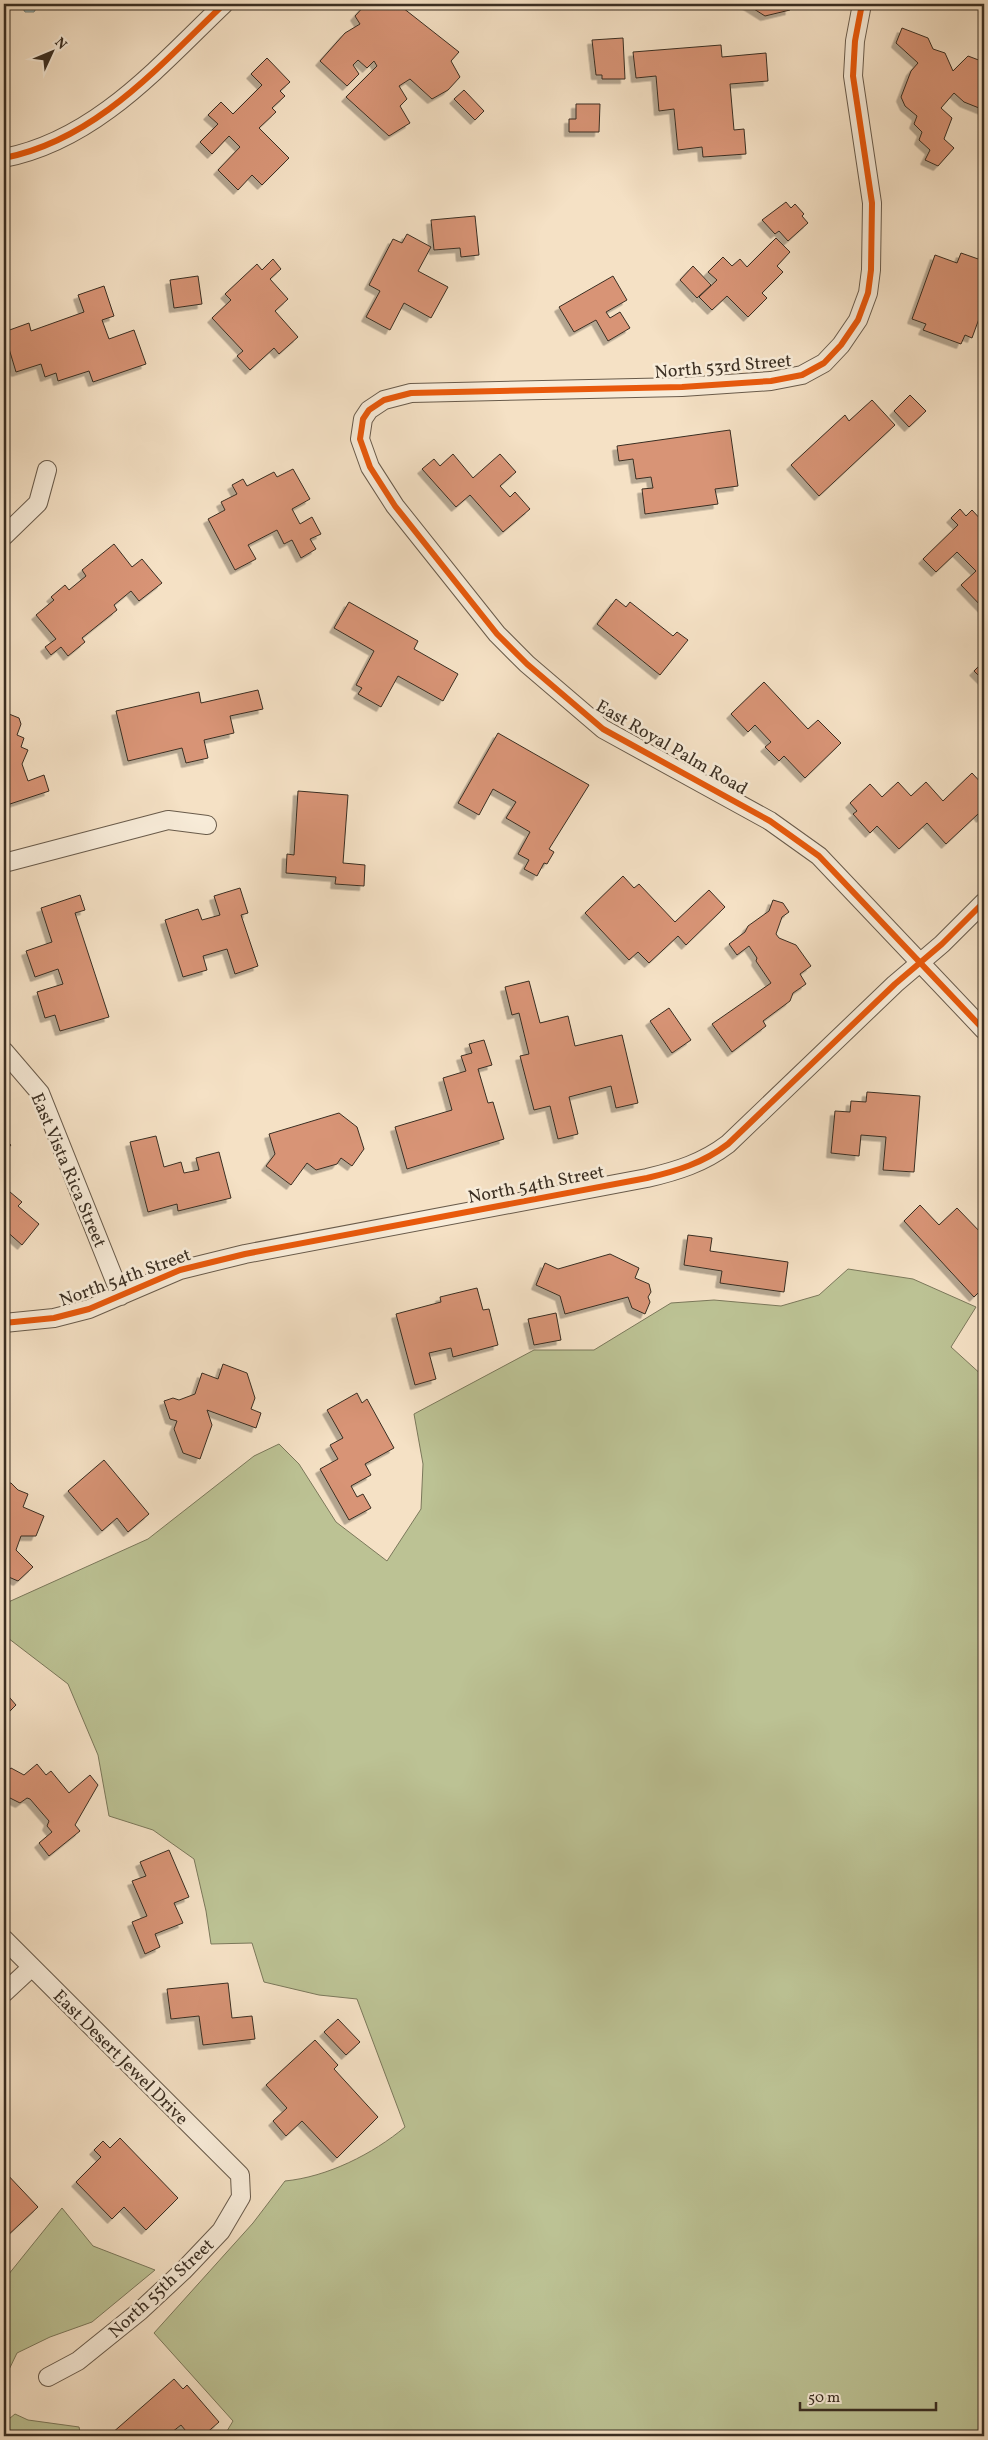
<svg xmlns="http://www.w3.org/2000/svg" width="988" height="2440" font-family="Vollkorn,serif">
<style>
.green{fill:#bcc294;stroke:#7b785b}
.water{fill:#9ebcbb;stroke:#76837e}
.building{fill:#d89476;stroke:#3a2e22;filter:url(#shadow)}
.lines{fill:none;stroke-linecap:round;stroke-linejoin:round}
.minor-casing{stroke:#695b4b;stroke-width:20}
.minor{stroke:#f8ecd9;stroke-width:18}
.cycleway-casing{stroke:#f8ecd9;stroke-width:9}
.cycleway{stroke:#e8590c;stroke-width:6}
.labels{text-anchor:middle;stroke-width:5;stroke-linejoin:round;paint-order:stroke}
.street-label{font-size:18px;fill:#3a2e22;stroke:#f8ecd9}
</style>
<defs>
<filter id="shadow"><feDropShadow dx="-4.5" dy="4.5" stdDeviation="0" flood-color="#0004"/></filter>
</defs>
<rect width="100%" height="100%" fill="#f5e1c5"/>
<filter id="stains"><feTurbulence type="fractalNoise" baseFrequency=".004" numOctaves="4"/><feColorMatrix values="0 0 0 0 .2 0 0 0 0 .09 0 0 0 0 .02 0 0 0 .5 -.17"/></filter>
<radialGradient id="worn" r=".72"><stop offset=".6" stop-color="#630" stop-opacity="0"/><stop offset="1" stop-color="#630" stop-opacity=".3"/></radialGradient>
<path class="green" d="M 848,1269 L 913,1279 L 976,1307 L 951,1347 L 984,1377 L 984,2436 L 224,2436 L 233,2421 L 154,2333 L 253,2223 L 285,2181 C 327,2177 373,2154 405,2127 L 357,1999 L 319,1995 L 264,1982 L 252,1943 L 211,1944 L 206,1911 L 194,1859 L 153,1830 L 109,1816 L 98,1755 L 68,1684 L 4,1635 L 4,1604 L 148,1539 L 254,1456 L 279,1444 L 299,1464 L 336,1522 L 387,1561 L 421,1509 L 423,1464 L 414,1414 L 534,1350 L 594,1350 L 671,1303 L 714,1300 L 781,1306 L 819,1295 Z
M 62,2208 L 93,2246 L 155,2270 L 92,2322 L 50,2337 L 17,2353 L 4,2380 L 4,2280 Z
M 15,2414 L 28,2420 L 79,2427 L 81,2436 L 4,2436 L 4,2423 Z"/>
<path class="water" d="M 20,4 L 39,4 L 34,12 L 25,12 Z"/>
<path class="building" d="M 366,4 L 398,4 L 459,52 L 451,61 L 460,77 L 448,90 L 432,99 L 410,79 L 399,86 L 407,99 L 400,106 L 410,123 L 389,136 L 346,97 L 377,66 L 374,61 L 367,68 L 358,60 L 353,65 L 359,74 L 347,86 L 320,61 L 345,33 L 360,24 L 355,16 Z
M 746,4 L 788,4 L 790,10 L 765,16 Z
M 902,28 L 928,38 L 933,49 L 945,53 L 953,71 L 968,56 L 984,62 L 984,110 L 964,102 L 954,93 L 941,108 L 952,118 L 944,139 L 954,148 L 938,166 L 925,160 L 930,150 L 919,140 L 922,132 L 914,124 L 917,116 L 905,106 L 901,97 L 911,71 L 918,63 L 896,43 Z
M 623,38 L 625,79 L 602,79 L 602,75 L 596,75 L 592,40 Z
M 721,45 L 722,57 L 766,53 L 768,81 L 730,84 L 734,130 L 744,129 L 746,154 L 703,157 L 702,147 L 678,150 L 674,109 L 659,111 L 656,76 L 636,78 L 633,52 Z
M 267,58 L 290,82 L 280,91 L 285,96 L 272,108 L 276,112 L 259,128 L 289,158 L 262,185 L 252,175 L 238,190 L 218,170 L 240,147 L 229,136 L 212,154 L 200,142 L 218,124 L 208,115 L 221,102 L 233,114 L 262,85 L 251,74 Z
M 464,90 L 484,111 L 475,120 L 454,99 Z
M 576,104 L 600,104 L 599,132 L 569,132 L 569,119 L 576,119 Z
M 786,202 L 791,208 L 795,204 L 804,214 L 802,216 L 808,223 L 788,241 L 779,231 L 775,234 L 762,220 Z
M 475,216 L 479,255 L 461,257 L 460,248 L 434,250 L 431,220 Z
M 407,234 L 431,247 L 418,271 L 448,287 L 431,318 L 404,303 L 390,330 L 366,317 L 380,291 L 369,285 L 393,239 L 402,243 Z
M 776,238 L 790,252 L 777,266 L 783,272 L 762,293 L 767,298 L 748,317 L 727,296 L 712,310 L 699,297 L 717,280 L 708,272 L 723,257 L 732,266 L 740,259 L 747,267 Z
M 961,253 L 984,261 L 984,305 L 972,338 L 965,335 L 961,344 L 923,330 L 926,324 L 912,319 L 935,255 L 957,263 Z
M 273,259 L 281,269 L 270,279 L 288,299 L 275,311 L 298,337 L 279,354 L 274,348 L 250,370 L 237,356 L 243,351 L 212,318 L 231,300 L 225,294 L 257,264 L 262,270 Z
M 693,266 L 711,285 L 697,298 L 680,280 Z
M 198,276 L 202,304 L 174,308 L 170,280 Z
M 613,276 L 627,300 L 606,312 L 610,318 L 620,312 L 630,328 L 608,341 L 596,320 L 574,332 L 559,307 Z
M 104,286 L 114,316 L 102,320 L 109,339 L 134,330 L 146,364 L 93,382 L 89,371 L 58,381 L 56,373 L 45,377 L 41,364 L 16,372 L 4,332 L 29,323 L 31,331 L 84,312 L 78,295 Z
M 910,395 L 926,411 L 909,427 L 894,411 Z
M 872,400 L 895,425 L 819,496 L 791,465 L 845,415 L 849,421 Z
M 730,430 L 738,486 L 715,489 L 718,504 L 645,514 L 642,489 L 653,488 L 651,477 L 636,479 L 633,459 L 619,461 L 617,446 Z
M 453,454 L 473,478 L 500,454 L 516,472 L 500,486 L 510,497 L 515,492 L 530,509 L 503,532 L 470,495 L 456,507 L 422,469 L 434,459 L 440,466 Z
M 293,469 L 310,499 L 292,509 L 300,524 L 312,517 L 321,534 L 310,539 L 316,549 L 301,558 L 292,540 L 284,544 L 277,530 L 248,545 L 256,559 L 235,570 L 208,519 L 225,510 L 221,502 L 237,494 L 232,485 L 243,479 L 247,486 L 274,472 L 277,477 Z
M 960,509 L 966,516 L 972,510 L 984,523 L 984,609 L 961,585 L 976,571 L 957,552 L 936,572 L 923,559 L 958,525 L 951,518 Z
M 114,544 L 132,567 L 142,559 L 162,583 L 139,601 L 131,591 L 114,605 L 117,610 L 82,638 L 85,642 L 68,656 L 61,647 L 51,655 L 45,647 L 56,639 L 36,615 L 54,600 L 51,597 L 65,585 L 69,590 L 86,576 L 82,570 Z
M 616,599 L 626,607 L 630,602 L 673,636 L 677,632 L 688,640 L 660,675 L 597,624 Z
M 349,602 L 418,641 L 414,649 L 458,674 L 443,701 L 398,676 L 381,707 L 358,694 L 362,688 L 356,685 L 374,651 L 334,628 Z
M 984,661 L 984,681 L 974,671 Z
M 764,682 L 808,729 L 818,720 L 841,743 L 805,778 L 784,756 L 779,761 L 765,747 L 771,742 L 755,725 L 748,732 L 731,714 Z
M 258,690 L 263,709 L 230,716 L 234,733 L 204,740 L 208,758 L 186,763 L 182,748 L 128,761 L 116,711 L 199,692 L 201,703 Z
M 4,712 L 19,718 L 21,724 L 17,735 L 24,738 L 21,747 L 28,750 L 22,764 L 28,781 L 44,775 L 49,791 L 4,806 Z
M 498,733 L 589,785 L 549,849 L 554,852 L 547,864 L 544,863 L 537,876 L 524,869 L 529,860 L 518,854 L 530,832 L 506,818 L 516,802 L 493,789 L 479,815 L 458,803 Z
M 972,773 L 984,786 L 984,815 L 981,818 L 978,814 L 946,844 L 927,823 L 899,849 L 877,826 L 870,833 L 853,814 L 857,811 L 850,803 L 870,784 L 882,797 L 898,782 L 911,796 L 926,782 L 943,801 Z
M 298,791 L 348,795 L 343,863 L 365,865 L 364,886 L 335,884 L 336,877 L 286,873 L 287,854 L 294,855 Z
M 623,876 L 634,888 L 639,884 L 675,922 L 709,890 L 725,907 L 686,945 L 678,936 L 649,963 L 638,952 L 629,960 L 585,913 Z
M 240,888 L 248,913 L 241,915 L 258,966 L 235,974 L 227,949 L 203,956 L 207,970 L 183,977 L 165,920 L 198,909 L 202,920 L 220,915 L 214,896 Z
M 80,895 L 85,910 L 75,913 L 109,1017 L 60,1031 L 55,1015 L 45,1018 L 37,992 L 63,984 L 58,969 L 35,977 L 26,951 L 52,942 L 41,908 Z
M 773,900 L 783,903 L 789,912 L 782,917 L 776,934 L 779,938 L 796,945 L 811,966 L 800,974 L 806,984 L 793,993 L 790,1001 L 763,1021 L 766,1026 L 732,1052 L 712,1024 L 771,983 L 756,961 L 757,958 L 749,946 L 737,955 L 729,944 L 745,932 L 748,926 L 769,911 Z
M 529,981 L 540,1023 L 568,1016 L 575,1046 L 622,1035 L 638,1103 L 616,1108 L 611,1086 L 569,1097 L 578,1134 L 558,1139 L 550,1106 L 534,1110 L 520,1056 L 529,1054 L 519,1013 L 512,1015 L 505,987 Z
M 669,1008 L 691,1040 L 672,1053 L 650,1021 Z
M 484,1040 L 492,1065 L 478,1069 L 488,1103 L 493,1102 L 504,1139 L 407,1169 L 395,1127 L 452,1110 L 443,1078 L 466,1071 L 461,1056 L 472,1053 L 469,1044 Z
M 867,1092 L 920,1096 L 914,1172 L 883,1170 L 886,1137 L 861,1135 L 859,1156 L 831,1153 L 835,1111 L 850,1112 L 851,1101 L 866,1102 Z
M 339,1113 L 357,1127 L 364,1149 L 352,1166 L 341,1158 L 337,1164 L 316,1170 L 307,1163 L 291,1185 L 266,1166 L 275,1154 L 269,1134 Z
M 156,1136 L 164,1167 L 181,1162 L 184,1173 L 199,1170 L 196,1158 L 219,1152 L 231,1198 L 178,1211 L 177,1204 L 148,1212 L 130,1142 Z
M 4,1139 L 11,1145 L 4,1153 Z
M 4,1187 L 22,1202 L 18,1206 L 39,1224 L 22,1245 L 4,1229 Z
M 920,1205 L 939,1225 L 957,1208 L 984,1236 L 984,1287 L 974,1297 L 904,1221 Z
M 688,1235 L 712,1238 L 710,1251 L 788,1262 L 784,1292 L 720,1283 L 722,1271 L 684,1265 Z
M 610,1254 L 639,1268 L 635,1278 L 649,1284 L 651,1292 L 648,1297 L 650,1302 L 645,1314 L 632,1308 L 628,1297 L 565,1314 L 560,1296 L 536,1285 L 545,1263 L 558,1269 Z
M 477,1288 L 483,1310 L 489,1309 L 498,1345 L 453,1357 L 451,1348 L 429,1353 L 436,1379 L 415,1385 L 396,1314 L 441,1302 L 440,1297 Z
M 556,1313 L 561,1340 L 534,1345 L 528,1319 Z
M 223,1364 L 247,1373 L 255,1398 L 251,1409 L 261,1413 L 256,1428 L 207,1410 L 212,1425 L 200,1459 L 183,1453 L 174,1429 L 177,1421 L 170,1419 L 164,1401 L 173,1398 L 179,1400 L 195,1394 L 202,1373 L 218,1379 Z
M 357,1393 L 362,1403 L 367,1399 L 394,1448 L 365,1464 L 371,1475 L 351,1486 L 357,1497 L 363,1494 L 371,1508 L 349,1520 L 320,1469 L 338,1459 L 330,1445 L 343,1438 L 327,1410 Z
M 104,1460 L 149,1514 L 128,1532 L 117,1518 L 102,1531 L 68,1491 Z
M 4,1483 L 11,1483 L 18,1490 L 28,1494 L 23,1507 L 44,1516 L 36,1536 L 21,1536 L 16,1550 L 33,1567 L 18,1581 L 4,1575 Z
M 4,1691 L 16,1705 L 4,1717 Z
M 37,1764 L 46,1775 L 51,1771 L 69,1793 L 90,1775 L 98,1785 L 75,1825 L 80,1831 L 49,1856 L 39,1843 L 52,1832 L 47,1826 L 49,1821 L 30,1799 L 27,1798 L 20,1803 L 4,1795 L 4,1774 L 11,1768 L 24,1775 Z
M 169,1850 L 189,1897 L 174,1903 L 183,1923 L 155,1934 L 160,1947 L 145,1954 L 132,1922 L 147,1916 L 132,1881 L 146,1876 L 140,1862 Z
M 228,1983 L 232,2018 L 252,2016 L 255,2039 L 203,2045 L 199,2016 L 171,2019 L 167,1989 Z
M 338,2019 L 360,2042 L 346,2055 L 324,2032 Z
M 315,2040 L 338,2065 L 334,2069 L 378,2117 L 337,2158 L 302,2121 L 286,2136 L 273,2121 L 287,2108 L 266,2085 Z
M 120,2138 L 178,2198 L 146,2230 L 124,2207 L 112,2219 L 76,2182 L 101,2157 L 94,2150 L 103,2141 L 110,2148 Z
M 4,2171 L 38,2207 L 4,2239 Z
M 174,2379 L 183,2389 L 187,2385 L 219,2422 L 203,2436 L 190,2436 L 181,2425 L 167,2436 L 114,2436 L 111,2434 Z"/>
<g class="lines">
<g class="minor-casing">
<path id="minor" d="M 862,4 L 855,41 L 853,76 L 872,203 L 871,270 L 868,293 L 858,320 L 841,345 L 824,363 L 802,375 L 771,381 L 682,387 L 411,393 L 384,400 L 369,410 L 363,419 L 360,439 L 370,467 L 395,506 L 497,634 L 527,664 L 603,729 L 770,821 L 819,856 L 984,1030
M 4,158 C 96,140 159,66 224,4
M 4,536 L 38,503 L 47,470
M 4,863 L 168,820 L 207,825
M 4,1051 L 40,1093 L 121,1296
M 4,1323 L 54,1318 L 89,1309 L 180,1270 L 245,1254 L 647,1178 C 677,1171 703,1163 728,1144 L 895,984 L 942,944 L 984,902
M 4,1939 L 240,2175 L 241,2197 L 221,2231 L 183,2271 L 140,2311 L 78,2361 L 48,2377
M 4,1993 L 32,1967"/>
</g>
<use href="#minor" class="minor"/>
<g class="cycleway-casing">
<path id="cycleway" d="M 862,4 L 855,41 L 853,76 L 872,203 L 871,270 L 868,293 L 858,320 L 841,345 L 824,363 L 802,375 L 771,381 L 682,387 L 411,393 L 384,400 L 369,410 L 363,419 L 360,439 L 370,467 L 395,506 L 497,634 L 527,664 L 603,729 L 770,821 L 819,856 L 984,1030
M 4,158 C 96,140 159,66 224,4
M 4,1323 L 54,1318 L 89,1309 L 180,1270 L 245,1254 L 647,1178 C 677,1171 703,1163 728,1144 L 895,984 L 942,944 L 984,902"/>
</g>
<use href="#cycleway" class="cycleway"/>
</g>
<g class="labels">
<g class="street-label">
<text transform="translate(723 366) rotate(-5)" y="6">North 53rd Street</text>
<text transform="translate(672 747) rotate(30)" y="6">East Royal Palm Road</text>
<text transform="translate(69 1170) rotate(67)" y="6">East Vista Rica Street</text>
<text transform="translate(536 1184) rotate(-11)" y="6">North 54th Street</text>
<text transform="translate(125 1277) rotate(-20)" y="6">North 54th Street</text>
<text transform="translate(121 2057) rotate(45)" y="6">East Desert Jewel Drive</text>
<text transform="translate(161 2288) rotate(-43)" y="6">North 55th Street</text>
</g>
</g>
<rect width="988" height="2440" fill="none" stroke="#f5e1c5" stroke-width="20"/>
<rect x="5" y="5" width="978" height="2430" fill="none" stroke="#3a2e22" stroke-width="2.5"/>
<rect x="10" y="10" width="968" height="2420" fill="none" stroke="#3a2e22"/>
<g transform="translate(52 52) rotate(46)" stroke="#f8ecd9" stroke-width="4" paint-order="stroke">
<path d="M0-4L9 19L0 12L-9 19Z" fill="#3a2e22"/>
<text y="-8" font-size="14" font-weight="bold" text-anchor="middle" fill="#3a2e22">N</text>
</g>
<path d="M800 2402v8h136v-8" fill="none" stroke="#3a2e22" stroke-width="2.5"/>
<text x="808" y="2402" font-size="15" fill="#3a2e22" stroke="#f8ecd9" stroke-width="4" paint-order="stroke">50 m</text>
<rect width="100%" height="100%" filter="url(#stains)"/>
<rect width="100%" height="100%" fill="url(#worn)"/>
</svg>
